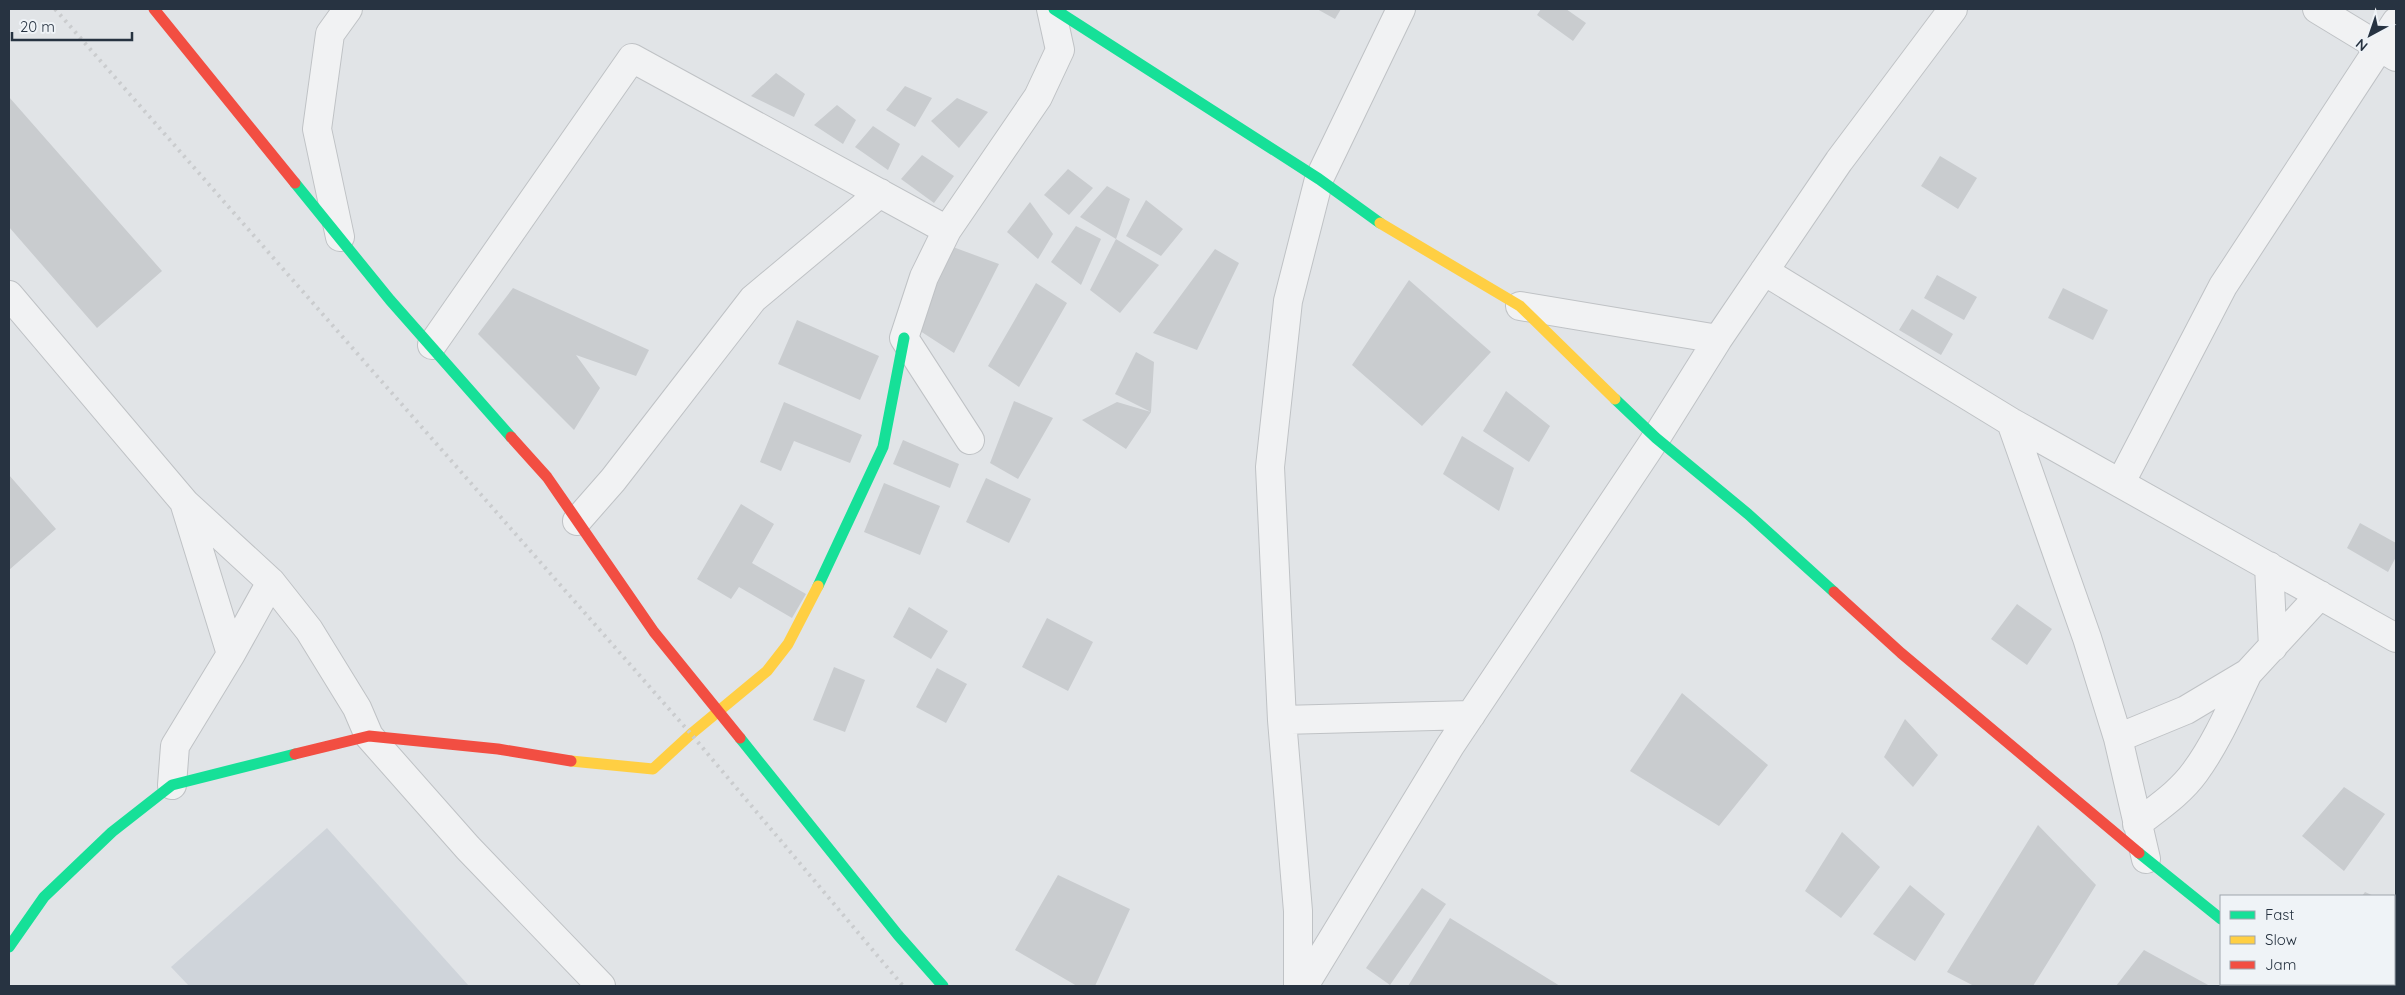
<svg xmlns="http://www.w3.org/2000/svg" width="2405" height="995" font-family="Quicksand,sans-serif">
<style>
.built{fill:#cfd4da}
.building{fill:#c9cccf}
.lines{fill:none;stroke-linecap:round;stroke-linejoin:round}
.street-casing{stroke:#bfc2c5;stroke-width:30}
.street{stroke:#f1f2f3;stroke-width:28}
.fast{stroke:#16e098;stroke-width:11}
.slow{stroke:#ffcf43;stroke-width:11}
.jam{stroke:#f24e42;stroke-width:11}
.rail{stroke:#caccce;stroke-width:4;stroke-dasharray:2.5 5;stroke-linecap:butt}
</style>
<rect width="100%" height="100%" fill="#e1e4e7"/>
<path class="built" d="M 327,828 L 469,986 L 189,986 L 171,967 Z"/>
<path class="building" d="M 1317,9 L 1341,9 L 1335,19 Z
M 1541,9 L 1566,9 L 1586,23 L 1573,41 L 1537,15 Z
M 776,73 L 805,94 L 794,117 L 751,96 Z
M 905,86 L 932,98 L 915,127 L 886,110 Z
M 9,97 L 162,271 L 97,328 L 9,227 Z
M 957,98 L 988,112 L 959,148 L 931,121 Z
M 837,105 L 856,120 L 843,144 L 814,125 Z
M 873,126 L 900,144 L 888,170 L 855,147 Z
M 922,155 L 954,176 L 934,203 L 901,179 Z
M 1940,156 L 1977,178 L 1958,209 L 1921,186 Z
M 1068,169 L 1093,188 L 1069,215 L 1044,195 Z
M 1107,186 L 1130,199 L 1116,239 L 1159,265 L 1120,313 L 1090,290 L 1116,239 L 1080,217 Z
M 1146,200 L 1183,229 L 1161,256 L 1126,236 Z
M 1030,202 L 1053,234 L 1038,259 L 1007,232 Z
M 1076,226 L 1101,239 L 1081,285 L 1051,262 Z
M 953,247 L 999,264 L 954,353 L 914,327 Z
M 1215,249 L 1239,263 L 1197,350 L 1153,333 Z
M 1937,275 L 1977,297 L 1964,320 L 1924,298 Z
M 1409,280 L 1491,352 L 1422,426 L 1352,365 Z
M 1036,283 L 1067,303 L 1019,387 L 988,366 Z
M 513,288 L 649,350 L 636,376 L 576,355 L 600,388 L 574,430 L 478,334 Z
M 2063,288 L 2108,310 L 2093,340 L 2048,318 Z
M 1912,309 L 1953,334 L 1941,355 L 1899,330 Z
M 797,320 L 879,356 L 860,400 L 778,364 Z
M 1136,352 L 1154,362 L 1151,412 L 1115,394 Z
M 1506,391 L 1550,426 L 1529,462 L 1483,431 Z
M 1014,401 L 1053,418 L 1018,479 L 990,463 Z
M 784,402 L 862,435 L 850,463 L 794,441 L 781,471 L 760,462 Z
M 1117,402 L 1151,412 L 1126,449 L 1082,420 Z
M 1462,436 L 1514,468 L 1499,511 L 1443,474 Z
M 903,440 L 959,464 L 950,488 L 893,464 Z
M 9,475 L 56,529 L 9,570 Z
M 986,478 L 1031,499 L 1009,543 L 966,522 Z
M 884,483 L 940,506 L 920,555 L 864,532 Z
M 741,504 L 774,524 L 752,563 L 806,594 L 792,618 L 739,587 L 731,599 L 697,579 Z
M 2360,523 L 2396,543 L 2396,557 L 2388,572 L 2347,548 Z
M 2017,604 L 2052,629 L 2027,665 L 1991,639 Z
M 909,607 L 948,631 L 931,659 L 893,637 Z
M 1047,618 L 1093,642 L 1068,691 L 1022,667 Z
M 834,667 L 865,680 L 845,732 L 813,720 Z
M 937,668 L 967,684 L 946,723 L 916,707 Z
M 1682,693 L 1768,765 L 1719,826 L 1630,771 Z
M 1905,719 L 1938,755 L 1913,787 L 1884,757 Z
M 2344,787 L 2385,814 L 2344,871 L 2302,836 Z
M 2038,825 L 2096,885 L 2033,986 L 1974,986 L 1947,972 Z
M 1842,832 L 1880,867 L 1841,918 L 1805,891 Z
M 1058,875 L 1130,909 L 1095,986 L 1077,986 L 1015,950 Z
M 1910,885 L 1945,914 L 1915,961 L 1873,934 Z
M 1422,888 L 1446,904 L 1390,985 L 1366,968 Z
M 2365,892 L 2374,896 L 2362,896 Z
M 2394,907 L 2396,908 L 2396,980 L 2392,986 L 2356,986 L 2352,984 L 2394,984 Z
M 1450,918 L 1560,986 L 1408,986 Z
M 2144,950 L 2210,986 L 2116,986 Z"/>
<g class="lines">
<g class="street-casing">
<path id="street" d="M 2317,9 L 2396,57
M 340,237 L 317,129 L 330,34 L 348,9
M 1764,271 L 2011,422 L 2396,638
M 9,295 L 185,503 L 271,582 L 309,630 L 357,708 L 369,736 L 468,848 L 601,986
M 1520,306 L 1718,339
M 432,345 L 632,58 L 947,230
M 2011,422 L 2087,638 L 2118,738 L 2146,859
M 970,440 L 904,338 L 924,277 L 947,230 L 1038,97 L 1060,50 L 1051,9
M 2121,482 L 2223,286 L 2396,22
M 185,505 L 231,654
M 577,521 L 613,480 L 753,299 L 880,193
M 2269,566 L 2273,647
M 1282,720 L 1471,715
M 2118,738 L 2186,710 L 2248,673 L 2320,595
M 172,785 L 175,746 L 231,654 L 271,582
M 2137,824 C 2157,808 2180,793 2195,772 C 2217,742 2232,706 2248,673
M 2264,984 L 2265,986
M 2312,984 L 2315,986
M 1298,986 L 1298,911 L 1282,720 L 1270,467 L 1288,301 L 1319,179 L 1401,9
M 1304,986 L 1450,746 L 1656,438 L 1718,339 L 1839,161 L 1953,9"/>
</g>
<use href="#street" class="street"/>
<path class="fast" d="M 1054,9 L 1319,179 L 1380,223
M 295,183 L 390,300 L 511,437
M 1615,399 L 1656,438 L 1748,514 L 1834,592
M 818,586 L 883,447 L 904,338
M 740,738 L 898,935 L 943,986
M 2139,853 L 2221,919
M 9,947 L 44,897 L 112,832 L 172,785 L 295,754"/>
<path class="slow" d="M 1380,223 L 1520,306 L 1615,399
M 571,761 L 653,769 L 691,734 L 767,671 L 788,644 L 818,586"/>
<path class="jam" d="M 154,9 L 295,183
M 511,437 L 547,477 L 654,632 L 740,738
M 1834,592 L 1901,653 L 2139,853
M 295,754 L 369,736 L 498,749 L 571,761"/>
<path class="rail" d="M 55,9 L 691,734 L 903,986"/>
</g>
<rect width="2405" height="995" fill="none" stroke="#273341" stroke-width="20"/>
<rect x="2220" y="895" width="175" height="90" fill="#eff3f7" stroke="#9fa6ae"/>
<rect x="2230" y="911" width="25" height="8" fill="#16e098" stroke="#9fa6ae"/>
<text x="2265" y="920" font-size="15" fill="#273341">Fast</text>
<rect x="2230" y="936" width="25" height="8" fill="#ffcf43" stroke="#9fa6ae"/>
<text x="2265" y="945" font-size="15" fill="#273341">Slow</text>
<rect x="2230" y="961" width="25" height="8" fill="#f24e42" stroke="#9fa6ae"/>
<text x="2265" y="970" font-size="15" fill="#273341">Jam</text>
<g transform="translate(2370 35) rotate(220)" stroke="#eff3f7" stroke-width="4" paint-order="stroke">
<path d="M0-4L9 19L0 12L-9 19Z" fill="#273341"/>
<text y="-8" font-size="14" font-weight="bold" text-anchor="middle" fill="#273341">N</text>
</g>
<path d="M12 32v8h120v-8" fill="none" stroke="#273341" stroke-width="2.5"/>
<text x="20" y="32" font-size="15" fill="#273341" stroke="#eff3f7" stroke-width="4" paint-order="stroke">20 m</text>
</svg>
